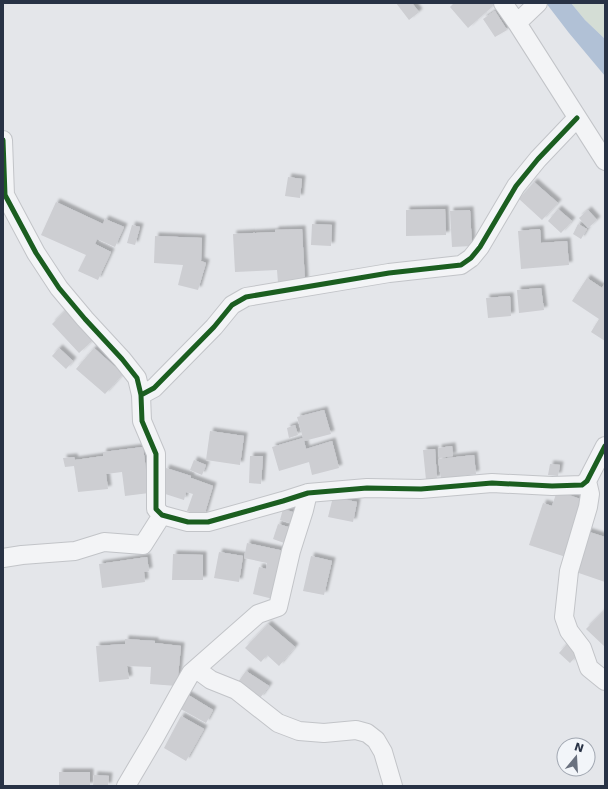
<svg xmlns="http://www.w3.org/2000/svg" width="608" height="789" font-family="'DejaVu Sans',sans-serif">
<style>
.green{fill:#d4ddd5}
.water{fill:#b1c1d6}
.building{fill:#cdced2;filter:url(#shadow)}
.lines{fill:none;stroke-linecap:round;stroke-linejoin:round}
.minor-casing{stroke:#c2c4c8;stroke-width:20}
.minor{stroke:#f3f4f6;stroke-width:18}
.cycleway-casing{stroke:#f2f5f9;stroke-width:8}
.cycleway{stroke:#1b5e20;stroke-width:5}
</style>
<defs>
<filter id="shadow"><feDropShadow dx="3.5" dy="-3.5" stdDeviation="1" flood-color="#0004"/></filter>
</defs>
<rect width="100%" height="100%" fill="#e4e6ea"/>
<path class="green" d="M 571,3 L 605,3 L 605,39 L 585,20 Z"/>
<path class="water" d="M 546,3 L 571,3 L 585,20 L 605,39 L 605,76 L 569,33 Z"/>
<path class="building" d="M 396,3 L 412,3 L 419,12 L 409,20 Z
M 454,3 L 492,3 L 494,5 L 468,28 L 450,7 Z
M 495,11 L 507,30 L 495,37 L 483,19 Z
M 288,177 L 302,179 L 300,198 L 285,196 Z
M 534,182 L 558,203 L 542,220 L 519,199 Z
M 56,202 L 103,224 L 105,219 L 124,227 L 115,247 L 97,239 L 95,244 L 111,252 L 98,280 L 78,271 L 86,255 L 41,235 Z
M 445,209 L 446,235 L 406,236 L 406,210 Z
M 558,209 L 572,221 L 561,233 L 548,221 Z
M 470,210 L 472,246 L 452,247 L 450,211 Z
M 588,210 L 597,220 L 588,228 L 579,218 Z
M 312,224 L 332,225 L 331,246 L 311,245 Z
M 578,224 L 587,229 L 581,239 L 573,234 Z
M 132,225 L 140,227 L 135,245 L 127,243 Z
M 302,229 L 305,282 L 278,283 L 277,270 L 235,272 L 233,234 L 275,232 L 275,230 Z
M 540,229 L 541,243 L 567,241 L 569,265 L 521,269 L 518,231 Z
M 155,236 L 202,238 L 201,261 L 206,263 L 198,290 L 178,285 L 183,265 L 154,263 Z
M 587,278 L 602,288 L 605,283 L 605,341 L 591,332 L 599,319 L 572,301 Z
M 541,288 L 544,310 L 519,313 L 517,290 Z
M 510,296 L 511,316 L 488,318 L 486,298 Z
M 66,310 L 94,339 L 79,353 L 52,324 Z
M 59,348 L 73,361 L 66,369 L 52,356 Z
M 94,348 L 123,374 L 105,394 L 76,369 Z
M 324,410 L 331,434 L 304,441 L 306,449 L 332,441 L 339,468 L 312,475 L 309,462 L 279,471 L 272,447 L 303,438 L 297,417 Z
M 295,425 L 298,435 L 289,438 L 287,428 Z
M 210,431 L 244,436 L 240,465 L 206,460 Z
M 452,446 L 453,456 L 439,458 L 438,448 Z
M 143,447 L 149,493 L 125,496 L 122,472 L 106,474 L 108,489 L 78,492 L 74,466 L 65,467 L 63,458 L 74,457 L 75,460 L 103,456 L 103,452 Z
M 435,449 L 437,479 L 426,480 L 423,450 Z
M 474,455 L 476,474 L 441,479 L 438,459 Z
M 250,456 L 263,456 L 261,484 L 249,483 Z
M 194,460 L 206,465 L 202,475 L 190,470 Z
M 550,464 L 560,465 L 558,476 L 548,475 Z
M 166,468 L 191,476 L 191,478 L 213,486 L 204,516 L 187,511 L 193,494 L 186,492 L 184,500 L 159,492 Z
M 557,491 L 583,500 L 569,558 L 529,545 L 543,503 L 552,506 Z
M 333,497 L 357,502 L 353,522 L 328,517 Z
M 283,509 L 296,513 L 293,524 L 280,520 Z
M 278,524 L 292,528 L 287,544 L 273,539 Z
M 586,531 L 605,537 L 605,582 L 573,571 Z
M 247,543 L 284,551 L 273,599 L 253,594 L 259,567 L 266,569 L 267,563 L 244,558 Z
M 219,552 L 243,556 L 239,582 L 214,578 Z
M 173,554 L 203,555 L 203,580 L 172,580 Z
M 311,556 L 332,561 L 324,595 L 303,591 Z
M 147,557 L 149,571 L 144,572 L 145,582 L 102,588 L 99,564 Z
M 605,610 L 605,647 L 586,629 Z
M 268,624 L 295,647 L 279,666 L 267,655 L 261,662 L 245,648 Z
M 125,639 L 155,641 L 155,643 L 181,646 L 177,686 L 150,684 L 151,667 L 127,666 L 129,679 L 99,682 L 96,646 L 125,644 Z
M 568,643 L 579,653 L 570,663 L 559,653 Z
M 246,671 L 269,686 L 260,698 L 238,682 Z
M 185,693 L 213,710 L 206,723 L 177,707 Z
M 181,716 L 204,729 L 186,761 L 164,748 Z
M 59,772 L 90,772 L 90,786 L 59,786 Z
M 94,775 L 109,776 L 108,786 L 93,786 Z"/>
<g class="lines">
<g class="minor-casing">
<path id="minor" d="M 503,3 L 517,23 L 605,161
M 517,23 L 538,3
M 3,140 L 5,195 L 36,253 L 59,288 L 85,319 L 122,359 L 137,378 L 141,395 L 142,421 L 156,454 L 156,509 L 162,515 L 188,522 L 208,522 L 283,501 L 308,493 L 367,488 L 421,489 L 492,483 L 552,486 L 582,485 L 587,481 L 605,446
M 141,395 L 154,388 L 214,327 L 232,305 L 246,297 L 389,273 L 461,265 L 471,258 L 480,247 L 516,186 L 538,159 L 577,118
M 587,481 L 590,494 L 588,507 L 569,571 L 564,617 L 569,631 L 582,648 L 589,668 L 605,681
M 3,558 L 22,555 L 75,551 L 104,542 L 143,545 L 162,515
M 196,669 L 211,680 L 236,690 L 278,723 L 299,731 L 324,733 L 356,730 L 367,733 L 376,740 L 383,752 L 393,786
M 126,786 L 155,737 L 180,692 L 191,673 L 258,614 L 278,607 L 291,551 L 304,510 L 308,493"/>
</g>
<use href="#minor" class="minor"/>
<g class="cycleway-casing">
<path id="cycleway" d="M 3,140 L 5,195 L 36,253 L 59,288 L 85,319 L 122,359 L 137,378 L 141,395 L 142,421 L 156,454 L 156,509 L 162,515 L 188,522 L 208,522 L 283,501 L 308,493 L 367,488 L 421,489 L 492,483 L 552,486 L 582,485 L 587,481 L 605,446
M 141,395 L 154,388 L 214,327 L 232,305 L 246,297 L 389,273 L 461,265 L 471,258 L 480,247 L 516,186 L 538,159 L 577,118"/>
</g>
<use href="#cycleway" class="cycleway"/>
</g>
<rect width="608" height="789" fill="none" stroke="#283245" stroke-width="8"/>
<g transform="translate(576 757) rotate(18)"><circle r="19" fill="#f2f5f9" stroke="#a1a7b1"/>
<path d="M0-3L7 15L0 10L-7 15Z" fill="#6a717f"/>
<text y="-6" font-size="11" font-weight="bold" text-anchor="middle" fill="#283245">N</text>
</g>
</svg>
